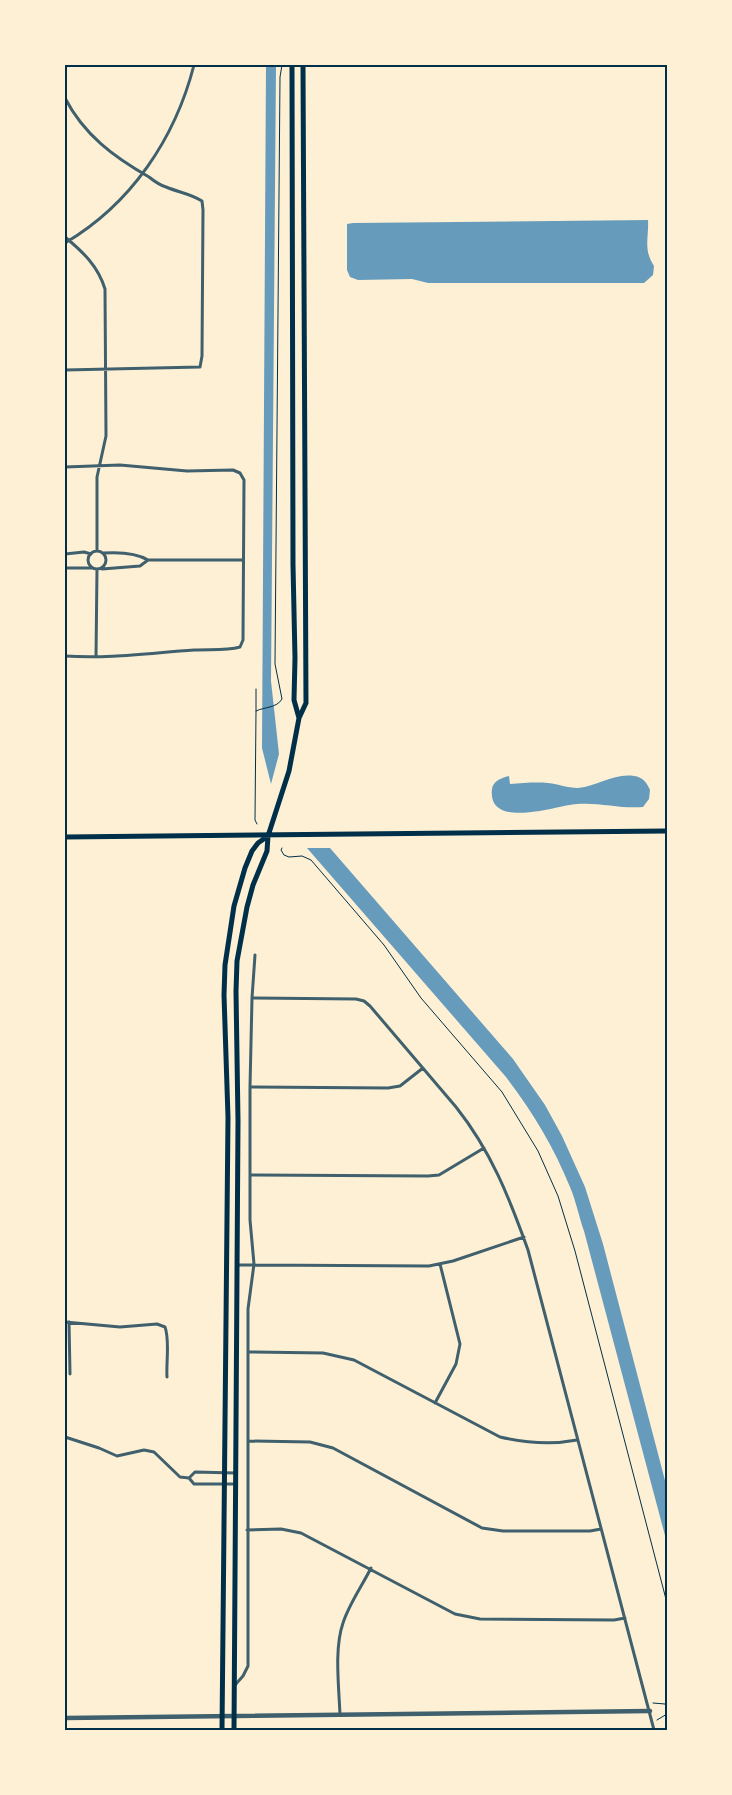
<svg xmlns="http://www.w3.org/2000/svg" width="732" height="1795" font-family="'IBM Plex Serif',serif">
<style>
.water{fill:#669bbc}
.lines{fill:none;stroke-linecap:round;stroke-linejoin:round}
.path{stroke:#003049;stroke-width:1}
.minor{stroke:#3f606c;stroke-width:3}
.tertiary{stroke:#3f606c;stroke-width:4.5}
.secondary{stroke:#003049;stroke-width:5}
.neatline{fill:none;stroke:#003049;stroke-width:2}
</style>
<rect width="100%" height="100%" fill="#fdf0d5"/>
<path class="water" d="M 266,65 L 276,65 L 271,681 L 279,754 L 271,784 L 262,748 Z
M 648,220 C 649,238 643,249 654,266 L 653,275 L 644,283 L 428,283 L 412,279 L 358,280 L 350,277 L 347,270 L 347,224 L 353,223 Z
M 509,776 L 510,784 C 523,783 536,782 548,783 C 559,784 567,788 578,788 C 598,786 614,773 634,776 C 643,777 647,783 650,790 L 649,799 L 643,807 C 621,809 599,802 577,804 C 558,805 487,831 492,789 C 493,781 501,778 509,776 Z
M 307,848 L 330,848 L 513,1059 L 545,1105 L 562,1136 L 585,1187 L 603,1244 L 667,1488 L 667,1543 L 584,1231 C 579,1217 576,1201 570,1187 C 554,1147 532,1111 506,1077 Z"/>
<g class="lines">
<path class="path" d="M 256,711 L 256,689
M 257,824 L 255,820 L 256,711 C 264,707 277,708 282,699 L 275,664 L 280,77 L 282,65
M 282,848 L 281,850 L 284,855 L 289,857 L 302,856 L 311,860 L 384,945 L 421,998 L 502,1092 L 538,1151 L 558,1196 L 575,1251 L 667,1603
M 653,1703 L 665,1704 L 667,1707
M 657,1720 L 667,1714"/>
<path class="minor" d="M 65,67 L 68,65
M 65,98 C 84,135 114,157 149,177 C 154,181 159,185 166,187 C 178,192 191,194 202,201 L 203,210 L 202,356 L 200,367 L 65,370
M 65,237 C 83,252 98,266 105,289 L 106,436 L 97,477 L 97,551
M 65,243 C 131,204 175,139 194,65
M 65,467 L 120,465 L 187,471 L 233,470 L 240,473 L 244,480 L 243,640 L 240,647 C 226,651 209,649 194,650 C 150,653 108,659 65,656
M88 560a9 9 0 1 1 18 0a9 9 0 1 1-18 0Z
M 103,553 C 118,552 135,552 148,560 L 243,560
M 65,554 L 84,552 L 91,554
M 65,568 L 92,568
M 102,569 L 140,566 L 148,560
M 96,657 L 97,569
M 252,998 L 356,999 L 364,1001 L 370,1006 L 456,1107 C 491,1151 509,1197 528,1250 L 654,1730
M 250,1087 L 388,1088 L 400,1086 L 423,1068
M 250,1175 L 428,1176 L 439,1175 L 484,1148
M 238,1265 L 429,1266 L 453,1261 L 524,1237
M 65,1322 L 120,1327 L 157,1324 L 165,1327 C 170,1340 166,1362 167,1377
M 69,1322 L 70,1374
M 249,1352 L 323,1353 L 354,1360 L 500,1437 C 526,1443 551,1445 577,1440
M 435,1403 L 456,1364 L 460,1344 L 440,1264
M 65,1437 L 99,1448 L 117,1456 L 144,1450 L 154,1452 L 180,1477 L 189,1478 L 195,1472 L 235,1473
M 248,1441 L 310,1442 L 333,1448 L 482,1528 L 503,1531 L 590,1531 L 601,1529
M 189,1478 L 194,1484 L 236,1484
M 247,1530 L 281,1529 L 301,1533 L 455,1614 L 480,1619 L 614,1620 L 625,1618
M 235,1685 L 243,1676 L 248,1666 L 248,1309 L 254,1264 L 250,1220 L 250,1087 L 252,998 L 255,955
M 340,1715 C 339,1687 334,1649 343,1623 C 349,1604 362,1586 371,1568"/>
<path class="tertiary" d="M 65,1718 L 650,1711"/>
<path class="secondary" d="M 292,65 L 293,565 L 295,658 L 294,700 L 299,718
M 65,837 L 667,831
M 222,1730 L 228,1117 L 224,995 L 225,965 L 234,906 L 245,868 L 252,851 L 258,843 L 268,836
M 234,1730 L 238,1121 L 236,991 L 237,961 L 247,907 L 253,885 L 267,851 L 268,836 L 289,771 L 299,718 L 306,703 L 303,65"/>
</g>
<rect width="732" height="1795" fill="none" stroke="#fdf0d5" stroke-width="132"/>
<rect x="66" y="66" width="600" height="1663" class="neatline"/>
</svg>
